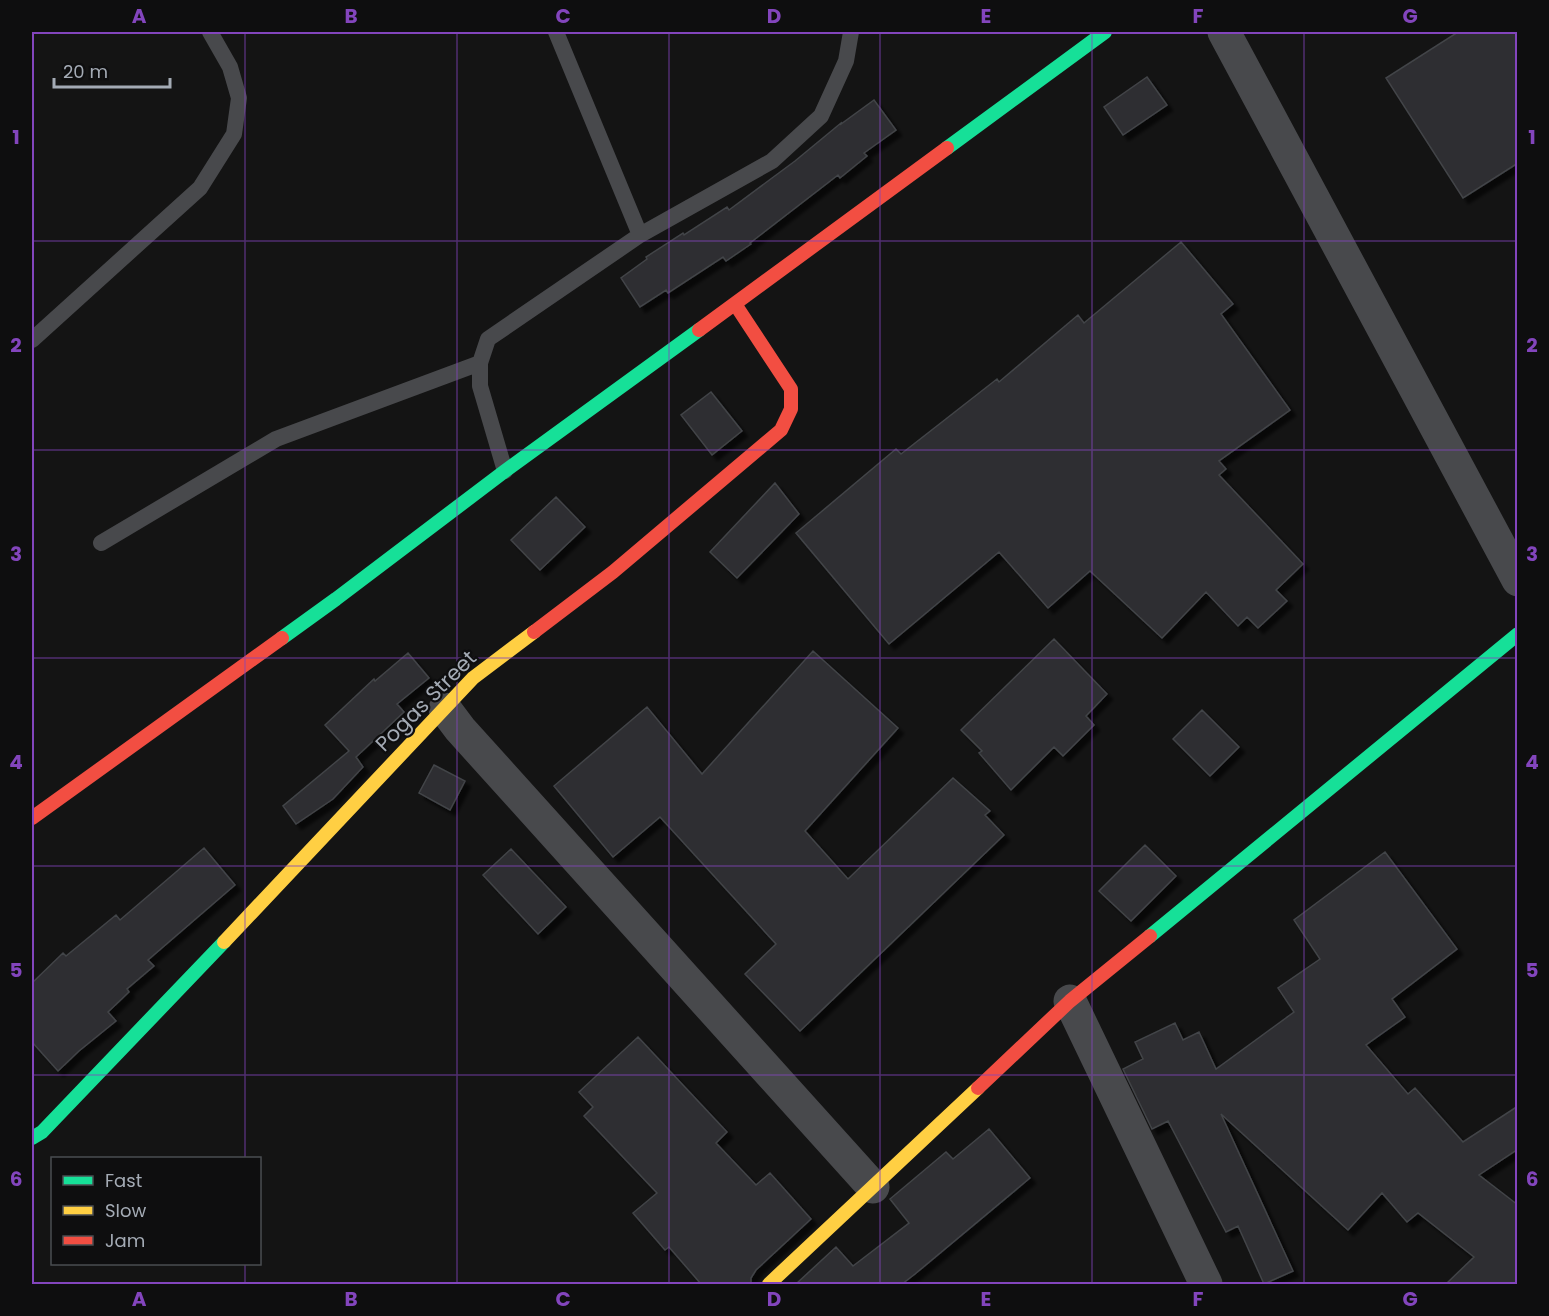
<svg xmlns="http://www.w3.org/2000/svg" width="1549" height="1316" font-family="Poppins,sans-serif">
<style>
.building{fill:#2e2e30;stroke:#424448;stroke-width:1.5;filter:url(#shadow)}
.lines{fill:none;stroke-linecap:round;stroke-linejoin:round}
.lane{stroke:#48494c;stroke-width:16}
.street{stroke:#48494c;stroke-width:33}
.fast{stroke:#16e098;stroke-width:14}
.slow{stroke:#ffcf43;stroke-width:14}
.jam{stroke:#f24e42;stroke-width:14}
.grid{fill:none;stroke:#8345bd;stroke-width:1.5;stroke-opacity:0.55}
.labels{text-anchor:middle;stroke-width:4.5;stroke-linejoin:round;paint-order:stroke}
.street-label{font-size:21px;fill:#a4abb5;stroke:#0e0e0f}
.neatline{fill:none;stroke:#8345bd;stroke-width:2}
.grid-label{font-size:20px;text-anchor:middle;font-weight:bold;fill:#8345bd}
</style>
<defs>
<filter id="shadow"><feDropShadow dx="5.5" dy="5.5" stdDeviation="1.5" flood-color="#0009"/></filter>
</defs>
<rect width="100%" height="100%" fill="#141414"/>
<path class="building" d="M 1458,32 L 1518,32 L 1518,163 L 1463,198 L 1386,78 Z
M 1147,77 L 1167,105 L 1123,135 L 1104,107 Z
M 874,100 L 896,130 L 864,153 L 867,156 L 840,178 L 838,175 L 750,243 L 751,244 L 726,261 L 723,257 L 668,293 L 666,290 L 640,307 L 621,278 L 647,259 L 646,257 L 683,233 L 684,235 L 727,207 L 729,210 L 795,161 L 841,123 L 841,124 Z
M 1181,242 L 1233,304 L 1221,314 L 1290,410 L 1219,461 L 1226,469 L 1219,475 L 1303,564 L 1276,590 L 1287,601 L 1258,628 L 1247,617 L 1238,626 L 1206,592 L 1162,638 L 1090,571 L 1048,608 L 999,552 L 889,644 L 796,533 L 896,449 L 901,454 L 997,379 L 999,382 L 1078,315 L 1084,323 Z
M 711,392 L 742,431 L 712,455 L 681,415 Z
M 775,483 L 799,514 L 737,578 L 710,552 Z
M 556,497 L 585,527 L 540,570 L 511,540 Z
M 1054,639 L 1107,694 L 1086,716 L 1094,725 L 1063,756 L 1054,747 L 1011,790 L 979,753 L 982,751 L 961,730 Z
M 813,651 L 898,728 L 805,831 L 848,879 L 953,778 L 990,811 L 985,815 L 1004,835 L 800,1031 L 745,974 L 776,944 L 660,817 L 613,857 L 554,786 L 647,707 L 702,774 Z
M 408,653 L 429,678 L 397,704 L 404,712 L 356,757 L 363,767 L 333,799 L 296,824 L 283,806 L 349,751 L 325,725 L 374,679 L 375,681 Z
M 1202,710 L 1239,747 L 1210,776 L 1173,739 Z
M 434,765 L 465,781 L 450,810 L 419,793 Z
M 1145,845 L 1176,876 L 1131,921 L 1099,891 Z
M 204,848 L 235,885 L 148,960 L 154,966 L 127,989 L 129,992 L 108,1012 L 116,1021 L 79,1051 L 58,1071 L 32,1042 L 32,983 L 63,953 L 66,956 L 116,915 L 120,920 Z
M 511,849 L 566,907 L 538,934 L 483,875 Z
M 1385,852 L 1457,949 L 1392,999 L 1405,1017 L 1366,1045 L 1408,1094 L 1415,1088 L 1463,1142 L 1518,1106 L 1518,1149 L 1479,1175 L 1518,1205 L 1518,1284 L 1446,1284 L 1474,1257 L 1418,1213 L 1407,1222 L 1382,1193 L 1348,1230 L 1221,1114 L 1293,1271 L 1264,1284 L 1238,1226 L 1226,1232 L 1168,1121 L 1152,1129 L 1123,1069 L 1143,1059 L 1135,1042 L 1175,1023 L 1183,1040 L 1199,1032 L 1216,1069 L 1294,1012 L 1278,988 L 1320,959 L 1294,920 Z
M 638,1037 L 727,1132 L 716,1143 L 756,1185 L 770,1173 L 811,1219 L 756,1270 L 751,1278 L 751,1284 L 701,1284 L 669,1247 L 665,1250 L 633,1213 L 657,1193 L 584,1116 L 593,1107 L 579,1092 Z
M 989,1129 L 1030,1178 L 915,1274 L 902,1284 L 796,1284 L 836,1247 L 853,1266 L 909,1223 L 890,1199 L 946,1152 L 953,1159 Z"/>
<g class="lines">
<path class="lane" d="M 556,32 L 640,235
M 32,340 L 200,188 L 234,134 L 239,98 L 230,67 L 210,32
M 505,471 L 480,386 L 480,363 L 488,339 L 640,235 L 772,161 L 821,116 L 846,61 L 851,32
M 101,543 L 276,439 L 480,363"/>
<path class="street" d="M 1224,32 L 1518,580
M 445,709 L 460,729 L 873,1187
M 1070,1001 L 1206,1284"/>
<path class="fast" d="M 947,148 L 1105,32
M 282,638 L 336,599 L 505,471 L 699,330
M 1150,936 L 1518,634
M 32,1138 L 42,1132 L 224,942"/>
<path class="slow" d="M 224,942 L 473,678 L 534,632
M 769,1284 L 978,1088"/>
<path class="jam" d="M 699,330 L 947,148
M 534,632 L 613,572 L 781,430 L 791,409 L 791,389 L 735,304
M 32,818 L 282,638
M 978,1088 L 1070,1001 L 1150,936"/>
</g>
<path class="grid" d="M 245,32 L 245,1158M 457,32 L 457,1284M 669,32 L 669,1284M 880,32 L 880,1284M 1092,32 L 1092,1284M 1304,32 L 1304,1284M 32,241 L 1518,241M 32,450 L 1518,450M 32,658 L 1518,658M 32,866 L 1518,866M 32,1075 L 1518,1075M 245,1264 L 245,1284"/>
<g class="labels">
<g class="street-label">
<text transform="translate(426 701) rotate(-45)" y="7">Pogas Street</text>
</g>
</g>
<rect width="1549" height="1316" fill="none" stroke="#0e0e0f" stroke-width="66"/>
<rect x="51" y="1157" width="210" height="108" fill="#0e0e0f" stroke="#4a4d51" stroke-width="1.5"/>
<rect x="63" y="1176" width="30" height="9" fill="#16e098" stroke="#4a4d51" stroke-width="1.5"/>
<text x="105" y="1187" font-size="18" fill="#a4abb5">Fast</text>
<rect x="63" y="1206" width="30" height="9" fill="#ffcf43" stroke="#4a4d51" stroke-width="1.5"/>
<text x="105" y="1217" font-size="18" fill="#a4abb5">Slow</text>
<rect x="63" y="1236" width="30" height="9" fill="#f24e42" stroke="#4a4d51" stroke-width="1.5"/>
<text x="105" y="1247" font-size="18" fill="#a4abb5">Jam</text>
<path d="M54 78v9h116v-9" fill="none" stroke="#a4abb5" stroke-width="3"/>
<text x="63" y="78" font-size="18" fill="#a4abb5" stroke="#0e0e0f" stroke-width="4.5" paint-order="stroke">20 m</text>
<rect x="33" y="33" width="1483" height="1250" class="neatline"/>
<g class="grid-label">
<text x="139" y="23">A</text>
<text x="351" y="23">B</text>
<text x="563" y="23">C</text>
<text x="774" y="23">D</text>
<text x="986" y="23">E</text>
<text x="1198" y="23">F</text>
<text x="1410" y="23">G</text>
<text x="16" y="144">1</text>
<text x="1532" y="144">1</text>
<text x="16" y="352">2</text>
<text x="1532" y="352">2</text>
<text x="16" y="561">3</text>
<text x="1532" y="561">3</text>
<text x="16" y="769">4</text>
<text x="1532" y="769">4</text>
<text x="16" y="977">5</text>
<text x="1532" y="977">5</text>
<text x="16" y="1186">6</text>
<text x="1532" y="1186">6</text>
<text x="139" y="1306">A</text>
<text x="351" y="1306">B</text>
<text x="563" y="1306">C</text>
<text x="774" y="1306">D</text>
<text x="986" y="1306">E</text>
<text x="1198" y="1306">F</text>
<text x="1410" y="1306">G</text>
</g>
</svg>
